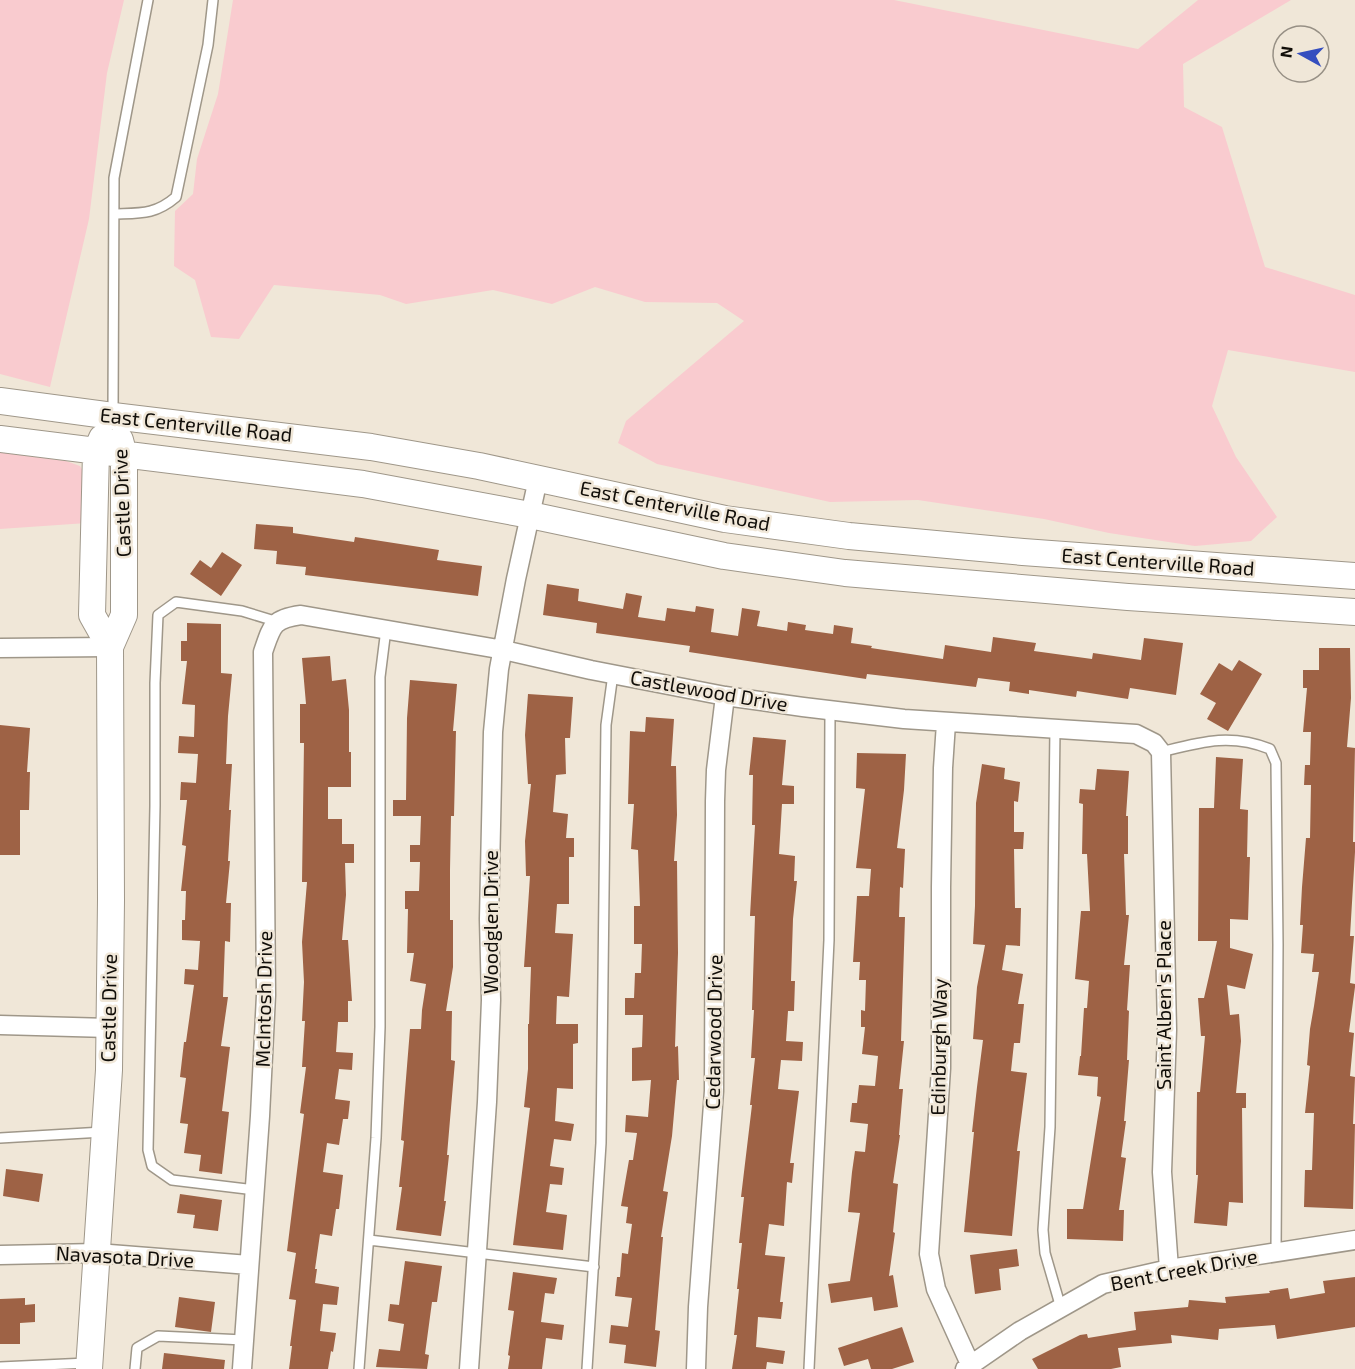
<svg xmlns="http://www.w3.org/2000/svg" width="1355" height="1369" font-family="'Exo 2',sans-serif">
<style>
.green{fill:#f9cbcf}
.building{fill:#9e6245}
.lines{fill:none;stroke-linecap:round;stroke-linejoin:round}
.lane-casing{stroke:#9f9789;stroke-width:12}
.street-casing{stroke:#9f9789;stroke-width:21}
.secondary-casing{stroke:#9f9789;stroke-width:28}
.lane{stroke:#fff;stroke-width:9}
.street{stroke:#fff;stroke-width:18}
.secondary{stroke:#fff;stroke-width:26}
.labels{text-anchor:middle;stroke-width:5;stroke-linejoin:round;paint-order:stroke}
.street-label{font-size:20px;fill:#110e09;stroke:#f0e7d8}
</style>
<rect width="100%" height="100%" fill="#f0e7d8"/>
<path class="green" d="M 0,0 L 124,0 L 107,73 L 89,219 L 50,387 L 0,374 Z
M 233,0 L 894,0 L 1138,49 L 1198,0 L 1291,0 L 1183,64 L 1184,107 L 1222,127 L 1265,267 L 1355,295 L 1355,372 L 1228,350 L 1212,406 L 1236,457 L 1277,517 L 1251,541 L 1195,546 L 1109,533 L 1044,519 L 918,500 L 830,502 L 657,464 L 618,443 L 626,421 L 744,321 L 717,303 L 645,302 L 595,287 L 552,304 L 493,290 L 406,304 L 380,295 L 274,285 L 239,339 L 211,337 L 195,280 L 174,266 L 175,211 L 193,194 L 197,159 L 218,94 Z
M 0,452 L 66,461 L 80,466 L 86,477 L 87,523 L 0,529 Z"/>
<path class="building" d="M 256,524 L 293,527 L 293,533 L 354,542 L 355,537 L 439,550 L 437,560 L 482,566 L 478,596 L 305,575 L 306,567 L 276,564 L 277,551 L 254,549 Z
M 222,552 L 242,565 L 221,596 L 190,574 L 200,560 L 211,568 Z
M 547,584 L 579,589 L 578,601 L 623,609 L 626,593 L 642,596 L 638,617 L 665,621 L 667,608 L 695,612 L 696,606 L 714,609 L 711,632 L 738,636 L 742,608 L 760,611 L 757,626 L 787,631 L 788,622 L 806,625 L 805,630 L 833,634 L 834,625 L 853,628 L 851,643 L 872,646 L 871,648 L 943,659 L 945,645 L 991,652 L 993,637 L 1036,643 L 1034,651 L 1092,659 L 1093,653 L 1141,660 L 1144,638 L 1183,643 L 1176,695 L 1130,688 L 1128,699 L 1077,691 L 1076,697 L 1029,690 L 1029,694 L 1009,691 L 1010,682 L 978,678 L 976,687 L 867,674 L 866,679 L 689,652 L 690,646 L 596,633 L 597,623 L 543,615 Z
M 187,623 L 221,624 L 221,673 L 232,674 L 228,716 L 226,764 L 232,764 L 229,810 L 231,810 L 228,861 L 230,861 L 226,903 L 231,903 L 230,942 L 225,941 L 223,997 L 228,997 L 221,1046 L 230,1047 L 222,1111 L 229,1112 L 222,1174 L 199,1171 L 201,1155 L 184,1153 L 188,1124 L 180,1123 L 186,1078 L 180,1077 L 184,1042 L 186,1042 L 194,985 L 184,984 L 185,969 L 198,970 L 200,941 L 182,940 L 182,920 L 185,920 L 186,891 L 181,891 L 186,846 L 182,845 L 187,800 L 180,800 L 181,782 L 196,783 L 198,754 L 178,753 L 179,736 L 194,737 L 195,705 L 182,704 L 187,661 L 181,661 L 181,641 L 187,641 Z
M 1319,648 L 1350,648 L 1351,698 L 1347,747 L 1355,748 L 1353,842 L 1355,842 L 1355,852 L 1350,936 L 1354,936 L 1350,983 L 1355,984 L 1355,987 L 1349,1032 L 1354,1033 L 1350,1076 L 1355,1077 L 1353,1124 L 1355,1124 L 1353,1209 L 1304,1207 L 1305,1170 L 1312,1170 L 1314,1113 L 1305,1113 L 1310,1066 L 1307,1065 L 1310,1029 L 1314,1006 L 1316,1006 L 1314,1006 L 1319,972 L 1312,972 L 1314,954 L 1301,953 L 1303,925 L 1300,925 L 1302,887 L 1306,838 L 1310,838 L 1311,785 L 1304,785 L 1305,765 L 1310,765 L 1311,732 L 1303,732 L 1307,688 L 1303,688 L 1303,670 L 1319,670 Z
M 330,656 L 332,681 L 346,679 L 349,710 L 349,752 L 351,752 L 351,787 L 328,787 L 328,819 L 342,819 L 342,844 L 354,844 L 354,863 L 345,863 L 346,895 L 342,940 L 348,940 L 352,1001 L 348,1001 L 348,1022 L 338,1022 L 336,1052 L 353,1053 L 352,1070 L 339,1069 L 335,1099 L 350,1101 L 348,1119 L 343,1119 L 339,1145 L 327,1143 L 323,1172 L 343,1175 L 339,1209 L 336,1209 L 332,1236 L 320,1234 L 315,1269 L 317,1269 L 315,1283 L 339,1287 L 337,1305 L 323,1304 L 320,1331 L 336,1333 L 333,1352 L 331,1351 L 328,1369 L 289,1369 L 292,1346 L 290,1346 L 296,1300 L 289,1299 L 296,1253 L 287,1251 L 304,1114 L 300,1113 L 306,1067 L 302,1067 L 305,1021 L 302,1021 L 304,982 L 302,942 L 307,882 L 302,882 L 304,743 L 300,743 L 300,704 L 306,704 L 302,658 Z
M 1239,660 L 1262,674 L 1228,731 L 1207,719 L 1216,703 L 1200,694 L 1219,663 L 1232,671 Z
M 410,680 L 457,684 L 453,731 L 456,731 L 454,816 L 451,816 L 450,870 L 450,920 L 453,920 L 453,967 L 446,1011 L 452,1011 L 451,1060 L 455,1061 L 447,1155 L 449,1155 L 444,1201 L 446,1201 L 441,1236 L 396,1230 L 402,1187 L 399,1187 L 404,1141 L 401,1140 L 410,1029 L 421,1029 L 422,1010 L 426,984 L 410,981 L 414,953 L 407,953 L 408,909 L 405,909 L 405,891 L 419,891 L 420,862 L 410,862 L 410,845 L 420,845 L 421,816 L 393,816 L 393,800 L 406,800 L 407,718 Z
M 528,694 L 573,697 L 570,738 L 565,738 L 566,774 L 556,775 L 553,812 L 568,814 L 566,838 L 574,838 L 574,857 L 569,857 L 569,904 L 557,904 L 555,933 L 573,934 L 569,997 L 557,996 L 556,1024 L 578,1024 L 578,1043 L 573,1044 L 573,1089 L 557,1088 L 555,1121 L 574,1124 L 571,1141 L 554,1139 L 550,1166 L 564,1168 L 562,1185 L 550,1184 L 546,1212 L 567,1215 L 563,1250 L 513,1245 L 530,1108 L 524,1107 L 528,1069 L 528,1024 L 529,1024 L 531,967 L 524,967 L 530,876 L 526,876 L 525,841 L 531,784 L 528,784 L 525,735 Z
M 646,717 L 674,719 L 671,766 L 676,766 L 677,815 L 674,861 L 677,861 L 678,953 L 675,1047 L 678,1046 L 679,1080 L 677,1080 L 672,1136 L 663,1191 L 668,1192 L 661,1237 L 663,1237 L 655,1330 L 660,1331 L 656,1367 L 624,1363 L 626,1345 L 609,1343 L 611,1325 L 628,1327 L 632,1298 L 615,1296 L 617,1277 L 620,1277 L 622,1253 L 628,1254 L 632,1224 L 626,1223 L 628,1207 L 621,1206 L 629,1160 L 633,1160 L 637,1133 L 625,1132 L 626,1115 L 648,1117 L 651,1080 L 632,1081 L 632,1048 L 642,1047 L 643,1015 L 625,1015 L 625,998 L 634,998 L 635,973 L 641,973 L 642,944 L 634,944 L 634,906 L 640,906 L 638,850 L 631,849 L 634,804 L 628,804 L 630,731 L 645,732 Z
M 0,725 L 30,728 L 27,772 L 30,772 L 29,810 L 20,810 L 20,855 L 0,855 Z
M 753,737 L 786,740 L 782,785 L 794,786 L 794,804 L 782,804 L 779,854 L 795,856 L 794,881 L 797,881 L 793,919 L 791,981 L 795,981 L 794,1011 L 788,1011 L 786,1041 L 803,1042 L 802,1061 L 781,1060 L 778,1089 L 799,1091 L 790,1163 L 794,1163 L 792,1183 L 787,1182 L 784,1226 L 769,1224 L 765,1255 L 785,1257 L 780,1302 L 783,1302 L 781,1319 L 758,1317 L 756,1347 L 785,1351 L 783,1364 L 767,1362 L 766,1369 L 732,1369 L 737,1335 L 734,1335 L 739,1289 L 737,1289 L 742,1243 L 739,1243 L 744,1197 L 741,1197 L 752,1105 L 750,1105 L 755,1058 L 751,1058 L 754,1010 L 752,1010 L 755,916 L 750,916 L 755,825 L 752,825 L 753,775 L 749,775 Z
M 857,753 L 906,754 L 904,790 L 897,848 L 905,849 L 903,888 L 900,887 L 899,917 L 905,917 L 901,1041 L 904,1041 L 899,1089 L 903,1089 L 899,1135 L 900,1135 L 893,1183 L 898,1184 L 893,1232 L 895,1233 L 889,1276 L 893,1275 L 898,1307 L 874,1311 L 872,1297 L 831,1303 L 828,1284 L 850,1281 L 860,1213 L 848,1212 L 852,1172 L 855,1151 L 865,1152 L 868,1124 L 850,1122 L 852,1103 L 857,1103 L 859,1085 L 875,1086 L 878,1056 L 862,1054 L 865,1027 L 861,1027 L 861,1010 L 865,1011 L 866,980 L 859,980 L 860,962 L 853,962 L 857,896 L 869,896 L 871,869 L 856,868 L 865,789 L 856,788 Z
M 1216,757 L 1243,759 L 1240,809 L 1248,810 L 1247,857 L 1250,857 L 1248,920 L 1230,919 L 1230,948 L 1253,954 L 1245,989 L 1227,985 L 1230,1015 L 1239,1014 L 1241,1041 L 1236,1093 L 1246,1093 L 1246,1108 L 1242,1108 L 1243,1203 L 1229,1202 L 1227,1226 L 1194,1223 L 1198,1175 L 1196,1175 L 1197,1092 L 1200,1092 L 1205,1036 L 1201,1036 L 1198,998 L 1204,998 L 1217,941 L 1198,941 L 1199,808 L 1214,808 Z
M 982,764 L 1005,768 L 1004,779 L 1020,782 L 1018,802 L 1014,801 L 1014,832 L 1024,832 L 1023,849 L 1014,849 L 1015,908 L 1021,908 L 1020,946 L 1006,945 L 1002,970 L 1023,974 L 1018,1004 L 1024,1004 L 1020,1043 L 1014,1043 L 1011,1071 L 1027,1073 L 1017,1151 L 1020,1151 L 1012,1236 L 964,1232 L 974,1132 L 972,1132 L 977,1087 L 983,1040 L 973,1039 L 977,987 L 985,945 L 973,944 L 975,906 L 976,803 Z
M 1097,769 L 1129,771 L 1126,816 L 1128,816 L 1128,854 L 1124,854 L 1126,915 L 1129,915 L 1124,965 L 1130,965 L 1127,1010 L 1129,1011 L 1127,1060 L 1129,1060 L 1124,1121 L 1126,1121 L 1121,1157 L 1126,1158 L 1119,1210 L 1124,1210 L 1123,1241 L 1067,1239 L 1067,1209 L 1083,1209 L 1101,1097 L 1097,1096 L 1098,1077 L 1078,1075 L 1080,1056 L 1081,1056 L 1084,1008 L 1087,1008 L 1089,981 L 1075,979 L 1081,911 L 1090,911 L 1087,854 L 1082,854 L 1083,804 L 1079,803 L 1080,789 L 1095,790 Z
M 6,1169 L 43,1174 L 39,1202 L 3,1196 Z
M 180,1194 L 222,1200 L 218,1231 L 193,1228 L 195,1215 L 177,1213 Z
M 1017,1249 L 1019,1266 L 999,1269 L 1001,1290 L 975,1294 L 970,1255 Z
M 405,1261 L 442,1266 L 437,1302 L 432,1302 L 425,1354 L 429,1355 L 427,1369 L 376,1367 L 379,1349 L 400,1351 L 404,1324 L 388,1321 L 390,1304 L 399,1305 Z
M 513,1272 L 557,1278 L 554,1294 L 545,1293 L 541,1322 L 564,1325 L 562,1340 L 546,1338 L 542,1369 L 508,1369 L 510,1356 L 508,1355 L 514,1311 L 508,1310 Z
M 1355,1277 L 1355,1327 L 1277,1339 L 1275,1325 L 1219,1329 L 1218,1340 L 1171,1335 L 1172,1343 L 1118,1348 L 1121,1367 L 1111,1369 L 1038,1369 L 1032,1359 L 1080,1335 L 1087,1334 L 1088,1338 L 1136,1330 L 1134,1312 L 1188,1307 L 1189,1300 L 1226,1303 L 1225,1297 L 1270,1293 L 1269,1291 L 1288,1288 L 1290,1299 L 1325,1293 L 1323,1281 Z
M 179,1297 L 215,1302 L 211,1332 L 175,1327 Z
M 25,1298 L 25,1305 L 35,1304 L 35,1322 L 20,1323 L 20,1344 L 0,1344 L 0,1299 Z
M 902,1327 L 914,1362 L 892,1369 L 871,1369 L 868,1359 L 844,1366 L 838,1348 Z
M 164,1353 L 225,1360 L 224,1369 L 162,1369 Z"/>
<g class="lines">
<g class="lane-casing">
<path id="lane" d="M 114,214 C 140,213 155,215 176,197 L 208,45 L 213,0
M 113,414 L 114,178 L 148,0
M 1055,729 L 1050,1127 L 1043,1230 L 1045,1253 L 1061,1308
M 1161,752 C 1201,742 1230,733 1270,749 L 1276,763 L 1278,945 L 1276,1252
M 0,1138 L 103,1132
M 255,1190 L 172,1180 L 152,1166 L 148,1150 L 155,806 L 155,683 L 158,615 L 176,602 L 242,611 L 278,622
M 369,1240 L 594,1267
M 0,1367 L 87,1363
M 135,1369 L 137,1348 L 158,1336 L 244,1340
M 359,1369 L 376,1138 L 380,1027 L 380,677 L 386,629
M 587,1369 L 601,1143 L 606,725 L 613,674
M 809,1369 L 829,940 L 830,711"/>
</g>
<g class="street-casing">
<path id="street" d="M 0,648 L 110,647
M 946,723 L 943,768 L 941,887 L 941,1068 L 929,1254 L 936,1289 L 970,1364
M 0,1025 L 109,1028
M 0,1255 L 97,1253 L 249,1265
M 242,1369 L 260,1116 L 266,995 L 263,652 C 272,626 272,619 301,615 L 504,650 L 591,670 L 725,696 L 803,707 L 904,719 L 1136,734 L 1154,743 L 1161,752 L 1167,1030 L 1162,1172 L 1169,1269
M 469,1369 L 487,1102 L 491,1000 L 489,919 L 493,732 L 499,669 L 516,579 L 538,479
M 696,1369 L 698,1307 L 714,1091 L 715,801 L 716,770 L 725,696
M 965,1369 L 1020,1331 L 1103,1284 L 1169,1269 L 1355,1240"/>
</g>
<g class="secondary-casing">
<path id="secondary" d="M 0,401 L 113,416 L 371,447 L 479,466 L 725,519 L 849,536 L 1023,552 L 1355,576
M 102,438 L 96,452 L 92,615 L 110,647
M 0,439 L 363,484 L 530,515 L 724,556 L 845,573 L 1128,597 L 1355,612
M 89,1369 L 109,1070 L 111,900 L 110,647 L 124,615 L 124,455 L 120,440"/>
</g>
<use href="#lane" class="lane"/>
<use href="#street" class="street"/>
<use href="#secondary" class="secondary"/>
</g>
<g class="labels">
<g class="street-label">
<text transform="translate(196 425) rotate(6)" y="7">East Centerville Road</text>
<text transform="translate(122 503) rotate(-92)" y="7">Castle Drive</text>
<text transform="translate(675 506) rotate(11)" y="7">East Centerville Road</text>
<text transform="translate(1158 562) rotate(4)" y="7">East Centerville Road</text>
<text transform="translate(709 691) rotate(10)" y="7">Castlewood Drive</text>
<text transform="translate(491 922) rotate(-90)" y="7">Woodglen Drive</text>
<text transform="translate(264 999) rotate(-89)" y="7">McIntosh Drive</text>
<text transform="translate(1164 1005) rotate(-90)" y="7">Saint Alben's Place</text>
<text transform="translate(109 1008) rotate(-89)" y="7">Castle Drive</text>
<text transform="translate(714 1032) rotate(-89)" y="7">Cedarwood Drive</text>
<text transform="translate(939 1047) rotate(-89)" y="7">Edinburgh Way</text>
<text transform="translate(125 1257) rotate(3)" y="7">Navasota Drive</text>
<text transform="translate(1184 1270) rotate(-11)" y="7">Bent Creek Drive</text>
</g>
</g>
<g transform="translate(1301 54) rotate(278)"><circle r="28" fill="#f0e7d8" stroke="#979085" stroke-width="1.5"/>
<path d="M0-4.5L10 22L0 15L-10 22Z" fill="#354ebf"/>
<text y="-9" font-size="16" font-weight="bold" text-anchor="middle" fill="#110e09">N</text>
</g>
</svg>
